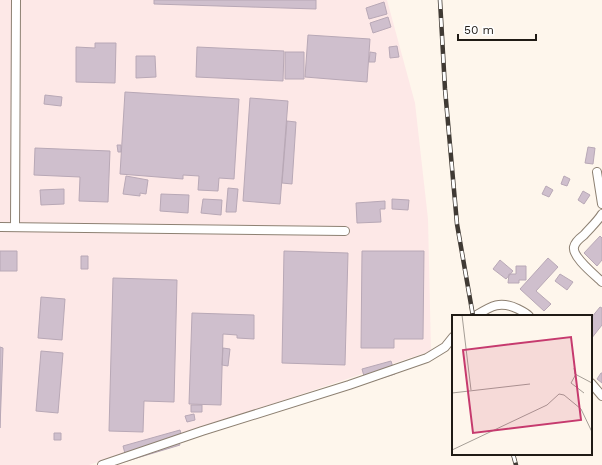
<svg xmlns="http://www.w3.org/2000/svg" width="602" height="465" font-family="'Work Sans',sans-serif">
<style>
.industrial{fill:#fde8e7}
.building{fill:#cfbfcd;stroke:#b8a8b6}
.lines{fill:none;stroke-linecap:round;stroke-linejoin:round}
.street-casing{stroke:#8d8072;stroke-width:10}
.street{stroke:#fff;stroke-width:8}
.rail-casing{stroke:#403a34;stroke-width:4.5}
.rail{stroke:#fff;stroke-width:3;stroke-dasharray:9;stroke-linecap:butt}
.inset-road{fill:none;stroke:#a59e96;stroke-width:1}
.view{fill:#c63a6e;fill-opacity:0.15;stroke:#c63a6e;stroke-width:2}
.inset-edge{fill:none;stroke:#201b15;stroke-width:2}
</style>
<rect width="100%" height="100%" fill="#fef6ec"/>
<path class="industrial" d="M 0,0 L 387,0 L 415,103 L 428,219 L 431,351 L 89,465 L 0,465 Z"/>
<path class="building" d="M 154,0 L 316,0 L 316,9 L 154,4 Z
M 384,2 L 387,14 L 369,19 L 366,8 Z
M 388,17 L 391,27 L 373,33 L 370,23 Z
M 308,35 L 370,39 L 367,82 L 305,77 Z
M 95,43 L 116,43 L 115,83 L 76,82 L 76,47 L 95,48 Z
M 397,46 L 399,57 L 390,58 L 389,47 Z
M 197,47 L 284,51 L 283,81 L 196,77 Z
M 285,52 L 304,52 L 304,79 L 285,79 Z
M 370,52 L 376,53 L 375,62 L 369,62 Z
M 136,56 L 155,56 L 156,77 L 136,78 Z
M 125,92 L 239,99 L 234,179 L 219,178 L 218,191 L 198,190 L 199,176 L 183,175 L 183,179 L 120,174 Z
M 45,95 L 62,97 L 61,106 L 44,104 Z
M 250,98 L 288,101 L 280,204 L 243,201 Z
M 287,121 L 296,122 L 292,184 L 282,183 Z
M 117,145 L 121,145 L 121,152 L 118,152 Z
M 588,147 L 595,148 L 593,164 L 585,163 Z
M 35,148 L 110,151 L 108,202 L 79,201 L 80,177 L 34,175 Z
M 126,176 L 148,180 L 146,194 L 140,193 L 140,196 L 123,194 Z
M 564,176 L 570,179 L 567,186 L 561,184 Z
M 546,186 L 553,190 L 549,197 L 542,194 Z
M 228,188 L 238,189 L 236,212 L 226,212 Z
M 64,189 L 64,204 L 41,205 L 40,190 Z
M 583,191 L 590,195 L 584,204 L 578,200 Z
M 161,194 L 189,195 L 188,213 L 160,211 Z
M 203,199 L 222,200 L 221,215 L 201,213 Z
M 392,199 L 409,200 L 408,210 L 392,209 Z
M 385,201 L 385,209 L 380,209 L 381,222 L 357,223 L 356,203 Z
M 600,236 L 602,238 L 602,260 L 597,266 L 584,253 Z
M 0,251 L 17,251 L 17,271 L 0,271 Z
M 284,251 L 348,253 L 345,365 L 282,363 Z
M 362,251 L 424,251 L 423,339 L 394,339 L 394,348 L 361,348 Z
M 81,256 L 88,256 L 88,269 L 81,269 Z
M 548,258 L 558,267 L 536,291 L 551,304 L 544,311 L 520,289 Z
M 500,260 L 513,271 L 506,279 L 493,269 Z
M 516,266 L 526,266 L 526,280 L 519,280 L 519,283 L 508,283 L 509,274 L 516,274 Z
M 560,274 L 573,282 L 567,290 L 555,281 Z
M 113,278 L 177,280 L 174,402 L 144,401 L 143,432 L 109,431 Z
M 41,297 L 65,299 L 62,340 L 38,338 Z
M 600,307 L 602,308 L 602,325 L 591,339 L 591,318 Z
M 192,313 L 254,315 L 254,339 L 237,338 L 237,335 L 223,334 L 221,405 L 189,404 Z
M 0,347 L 3,348 L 0,428 Z
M 223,348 L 230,349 L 228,366 L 222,365 Z
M 41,351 L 63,353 L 58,413 L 36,411 Z
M 391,361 L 395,374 L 366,383 L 362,369 Z
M 601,373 L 602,373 L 602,383 L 597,379 Z
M 191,405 L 202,405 L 202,412 L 191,412 Z
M 194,414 L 195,420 L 187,422 L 185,416 Z
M 180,430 L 182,438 L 178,439 L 180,445 L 127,461 L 123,446 Z
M 54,433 L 61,433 L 61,440 L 54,440 Z"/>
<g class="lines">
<g class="street-casing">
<path id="street" d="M 597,172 L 602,204
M 602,214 C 597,222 590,228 584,235 C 580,238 575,242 574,247 C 572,257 595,275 602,282
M 0,227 L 345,231
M 15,227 L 16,0
M 475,316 C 491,306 500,300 518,309 C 522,311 526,313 529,316
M 591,383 L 602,396
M 102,465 L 202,431 L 349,385 L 427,358 L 445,347 L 453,337"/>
</g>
<use href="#street" class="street"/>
<g class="rail-casing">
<path id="rail" d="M 440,0 L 445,89 L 457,224 L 473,316
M 513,454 L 516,465"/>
</g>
<use href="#rail" class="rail"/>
</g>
<g transform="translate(452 315)">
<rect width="140" height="140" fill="#fef6ec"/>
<path class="inset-road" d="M 10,0 L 19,75M 122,53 L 123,59 L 140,68M 124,59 L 119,68 L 132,78M 0,78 L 78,69M 0,135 L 95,90 L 107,79 L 112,80 L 129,94 L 140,117"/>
<path class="view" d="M 119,22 L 129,105 L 21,118 L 11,35 Z"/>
<rect width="140" height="140" class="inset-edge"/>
</g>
<path d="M458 34v6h78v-6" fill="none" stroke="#201b15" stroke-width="2"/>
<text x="464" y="34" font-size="12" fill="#201b15" stroke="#ffffff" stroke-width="3" paint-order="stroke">50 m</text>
</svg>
